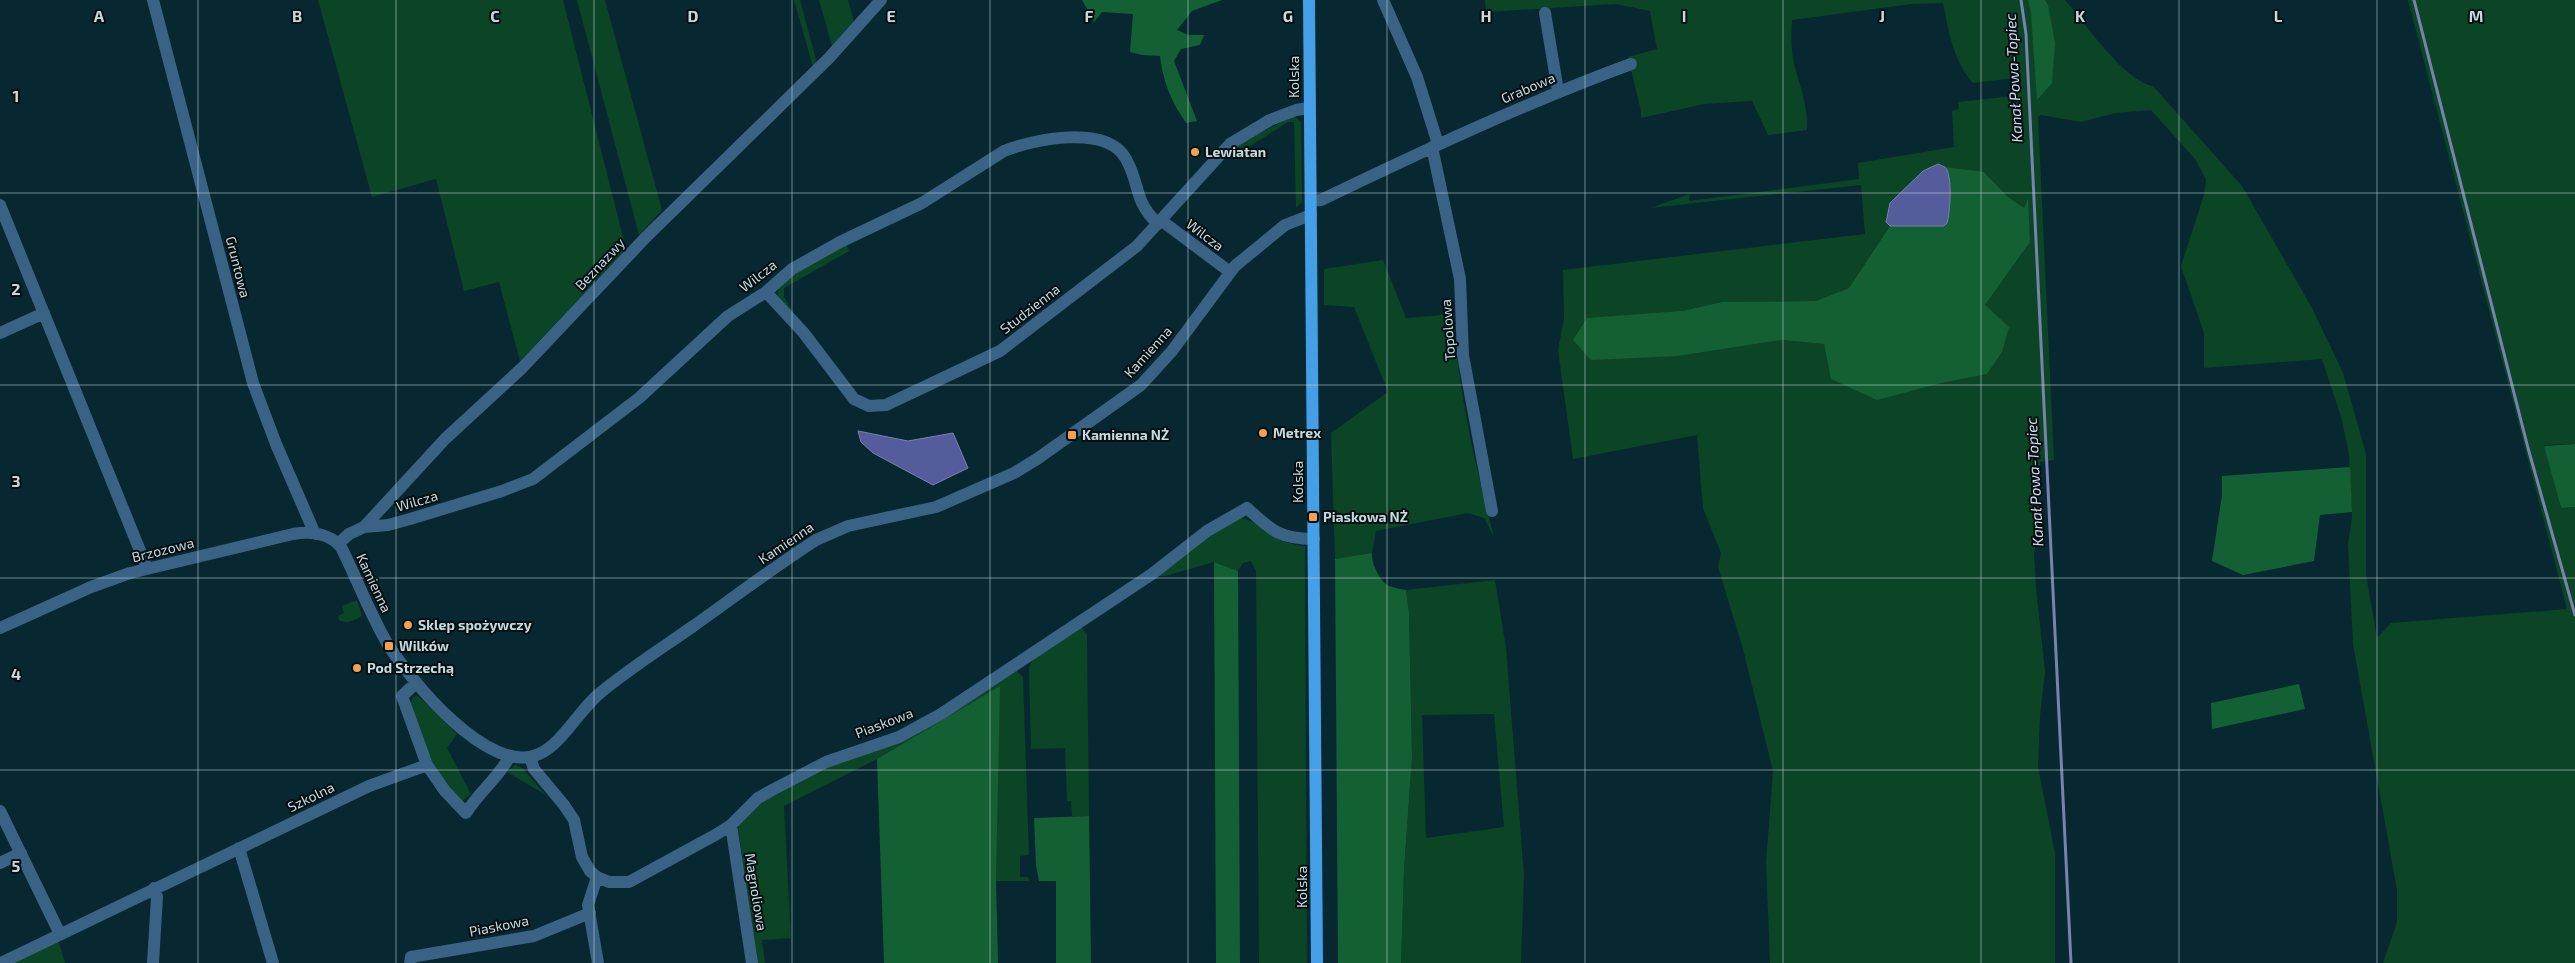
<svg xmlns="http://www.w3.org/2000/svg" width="2575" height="963" font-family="'Exo 2',sans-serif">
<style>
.green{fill:#0c4525;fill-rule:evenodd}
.forest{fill:#146035}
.water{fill:#545c9b;stroke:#7782af}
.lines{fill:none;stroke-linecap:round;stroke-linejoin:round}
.stream{stroke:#7782af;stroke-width:3}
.minor{stroke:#396284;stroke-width:12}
.major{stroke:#449fe6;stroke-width:12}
.grid{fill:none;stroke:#c8d9de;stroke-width:1;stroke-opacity:0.55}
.poi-dot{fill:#f9a04d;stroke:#040f12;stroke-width:2}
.labels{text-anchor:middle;stroke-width:4;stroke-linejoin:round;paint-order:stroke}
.street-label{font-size:14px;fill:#c8d9de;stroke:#040f12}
.poi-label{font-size:14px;font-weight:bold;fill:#c8d9de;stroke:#040f12;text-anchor:start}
.water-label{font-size:15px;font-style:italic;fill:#d7dbee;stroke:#040f12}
.grid-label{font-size:16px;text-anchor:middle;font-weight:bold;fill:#c8d9de;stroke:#040f12;stroke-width:4;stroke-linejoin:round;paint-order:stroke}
</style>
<rect width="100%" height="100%" fill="#072830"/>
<path class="green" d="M 318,0 L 563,0 L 626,249 L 520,361 L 499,282 L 464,291 L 436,179 L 372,197 Z
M 577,0 L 605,0 L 662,210 L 639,235 Z
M 794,0 L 800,0 L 817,63 L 813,67 Z
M 819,0 L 848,0 L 854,21 L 832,46 Z
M 1485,0 L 2028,0 L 2031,13 L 2048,5 L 2045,0 L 2065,0 C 2085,23 2124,81 2153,86 L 2242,186 L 2312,308 L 2343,373 L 2366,454 L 2366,575 L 2377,638 L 2391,623 L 2567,609 L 2408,0 L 2575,0 L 2575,444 L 2544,445 L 2561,508 L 2575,507 L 2575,963 L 2383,963 L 2397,922 L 2397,890 L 2353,644 L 2348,544 L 2352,517 L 2349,455 L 2342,420 L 2322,359 L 2204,368 L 2204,333 L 2181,266 L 2204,195 L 2206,179 L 2195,159 L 2151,110 L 2115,113 L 2081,122 L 2041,115 L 2038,117 L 2054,460 L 2040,462 L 2039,527 L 2034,553 L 2036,588 L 2045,672 L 2040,716 L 2038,767 L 2055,853 L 2055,963 L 1770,963 L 1766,862 L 1773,771 L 1743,649 L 1718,567 L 1721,553 L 1703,508 L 1697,435 L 1573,459 L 1558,350 L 1564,318 L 1563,270 L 1865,234 L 1861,185 L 1650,208 L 1690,194 L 1689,201 L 1859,179 L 1858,163 L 1954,147 L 1952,111 L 1959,109 L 1958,102 L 2014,96 L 2014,78 L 1973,83 C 1953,60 1949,32 1943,3 L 1911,4 L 1792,20 C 1791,35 1791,49 1794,64 C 1800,86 1808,106 1807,130 L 1768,135 L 1752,101 L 1704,104 L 1641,118 L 1641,111 L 1628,57 L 1657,49 L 1650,11 L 1616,4 L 1486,12 ZM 1984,172 L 2007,196 L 2024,208 L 2027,200 L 2030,242 L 1985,305 L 1986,374 L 1937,384 L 1831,379 L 1824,344 L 1782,340 L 1678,356 L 1682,311 L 1722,302 L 1816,301 L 1849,288 L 1890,226 Z
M 1293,116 L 1298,119 L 1301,123 L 1302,202 L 1296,208 L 1294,122 L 1288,122 L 1236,155 L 1233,152 L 1230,156 L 1228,154 L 1235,146 Z
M 846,243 L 849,251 L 784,288 L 784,297 L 794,314 L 777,295 L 780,283 Z
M 1383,260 L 1406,318 L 1453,314 C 1458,391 1475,464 1494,537 L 1484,518 L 1468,513 L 1376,531 L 1372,553 L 1335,559 L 1331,433 L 1388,392 L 1354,307 L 1324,305 L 1324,269 Z
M 1240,518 C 1265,522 1273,544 1305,546 L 1307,963 L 1259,963 L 1256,571 L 1251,561 L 1243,563 L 1238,571 L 1214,562 L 1165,576 L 1154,576 L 1215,531 Z
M 1495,580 L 1506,648 L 1524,875 L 1521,963 L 1401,963 L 1404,870 L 1412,757 L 1409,613 L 1406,590 ZM 1494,714 L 1504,827 L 1426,838 L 1422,715 Z
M 357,600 L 362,616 C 354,620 347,625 339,620 L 338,616 L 344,613 L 342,606 Z
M 1080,625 L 1087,635 L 1089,816 L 1072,816 L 1071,801 L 1067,801 L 1065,748 L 1031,749 L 1029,668 L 1035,655 Z
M 1015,669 L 1023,677 L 1029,855 L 1020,856 L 1020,877 L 1028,877 L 1029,881 L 996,881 L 999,687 L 877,759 L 784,806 L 791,938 L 762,940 L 765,963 L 757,963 L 738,826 L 773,792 L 857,753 Z
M 418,696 L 457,734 L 447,748 L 471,794 L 462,801 C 432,776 423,740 410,704 L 413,697 Z
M 515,765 L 522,768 L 546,795 L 507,772 Z
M 58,940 L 65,963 L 11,963 Z"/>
<path class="forest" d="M 1082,0 L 1222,0 L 1192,11 L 1177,30 L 1189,35 L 1204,35 L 1200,45 L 1181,49 L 1174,61 L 1197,121 L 1186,123 C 1171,101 1163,82 1160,56 L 1142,55 L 1130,52 L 1133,14 L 1102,12 L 1094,22 Z
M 2028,0 L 2045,0 L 2048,5 L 2055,43 L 2052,83 L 2037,100 L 2031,13 Z
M 1945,167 L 1984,172 L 2007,196 L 2024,208 L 2028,198 L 2030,242 L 1985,305 L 2009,327 L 2002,352 L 1987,374 L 1937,384 L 1877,400 L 1831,379 L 1824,344 L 1782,340 L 1678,356 L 1591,360 L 1573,340 L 1587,318 L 1682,311 L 1722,302 L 1816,301 L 1849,288 L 1890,226 L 1944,226 L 1948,173 Z
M 2575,444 L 2575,507 L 2561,508 L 2544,446 Z
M 2350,467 L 2352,512 L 2320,515 L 2314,561 L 2243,575 L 2212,561 L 2222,495 L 2222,476 Z
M 1372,553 C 1371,563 1380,582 1389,586 C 1394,588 1401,589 1406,590 L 1409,613 L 1412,757 L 1404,870 L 1401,963 L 1338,963 L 1335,559 Z
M 1214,562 L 1238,571 L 1240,963 L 1216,963 Z
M 2299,684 L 2305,709 L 2212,729 L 2211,703 Z
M 1000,686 L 996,881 L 998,963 L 884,963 L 877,759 Z
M 1089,816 L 1091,963 L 1056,963 L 1056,881 L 1039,881 L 1036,865 L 1034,818 Z"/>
<path class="water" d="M 1938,164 C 1940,165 1943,166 1945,167 C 1953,175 1950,213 1947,223 L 1944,226 L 1890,226 L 1886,222 L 1890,203 L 1923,171 Z
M 858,431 L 908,441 L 953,433 L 968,468 L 933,485 L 873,453 L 861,442 Z"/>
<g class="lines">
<path class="stream" d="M 2021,0 L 2026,34 L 2071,963
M 2414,0 L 2528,448 L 2575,615"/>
<path class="minor" d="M 153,0 L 253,383 L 276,444 L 315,534
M 1383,0 L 1417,77 L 1438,144
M 1545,13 L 1558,91
M 1432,147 L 1460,279 L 1463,355 L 1492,511
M 1311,201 L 1321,200 C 1423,151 1525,103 1631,64
M 0,205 L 147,568
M 1162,221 L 1230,272
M 766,292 L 803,332 L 854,399 L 869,406 L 886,405 L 1000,351 L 1137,246 L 1230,144 L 1270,120 L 1296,110 L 1309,108
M 0,333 L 44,313
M 364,527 L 388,525 L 410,519 L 502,491 L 533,479 L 639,398 L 728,316 L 766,292 L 792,269 L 840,242 L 922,203 L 1004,151 C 1034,139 1107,124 1126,159 C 1141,186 1133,200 1158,224
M 338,544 L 349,534 L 364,527 L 445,439 L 522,368 L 646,237 L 829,58 L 881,0
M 0,628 L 91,587 L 130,573 L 293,534 C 310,531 329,533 341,547 C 357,579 369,612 387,643 C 410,680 489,777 539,754 C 562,744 580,709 600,693 C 629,669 662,648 692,627 C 733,598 774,567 816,540 L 848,526 L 936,507 L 1014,473 L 1037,459 L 1141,385 L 1172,351 L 1235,266 L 1285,225 L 1311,215
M 416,683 L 402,696 L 427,765
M 530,757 L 534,769 L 564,805 L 574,820 L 582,857 L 590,871 L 597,877 L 609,882 L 629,882 L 717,834 L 731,825 L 758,798 L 774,789 L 826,762 L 899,737 L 941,714 L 1152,574 L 1207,531 L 1247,508 C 1271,530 1279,539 1314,539
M 0,811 L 60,934
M 731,825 L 752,963
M 239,848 L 273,963
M 0,863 L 21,853
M 597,877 L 588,905 L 598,963
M 1,963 L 369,786 L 427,765 L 445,791 L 466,813 C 479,792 499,777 510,756
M 153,963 L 157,897 L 154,888
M 410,963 L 411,957 L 534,936 L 590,913"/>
<path class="major" d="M 1309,0 L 1317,963"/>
</g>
<path class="grid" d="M 198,0 L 198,963M 396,0 L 396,963M 594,0 L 594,963M 792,0 L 792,963M 990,0 L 990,963M 1188,0 L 1188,963M 1387,0 L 1387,963M 1585,0 L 1585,963M 1783,0 L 1783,963M 1981,0 L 1981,963M 2179,0 L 2179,963M 2377,0 L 2377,963M 0,193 L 2575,193M 0,385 L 2575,385M 0,578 L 2575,578M 0,770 L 2575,770"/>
<g class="poi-dot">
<circle cx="1195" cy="152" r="5"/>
<circle cx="1263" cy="433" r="5"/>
<rect x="1067" y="430" width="10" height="10" rx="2.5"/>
<rect x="1308" y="512" width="10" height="10" rx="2.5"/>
<circle cx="408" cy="625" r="5"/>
<rect x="384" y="641" width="10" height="10" rx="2.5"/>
<circle cx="357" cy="668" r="5"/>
</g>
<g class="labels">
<g class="street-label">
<text transform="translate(1294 77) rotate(-90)" y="5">Kolska</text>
<text transform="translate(1528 88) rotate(-23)" y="5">Grabowa</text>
<text transform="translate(1205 235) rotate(37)" y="5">Wilcza</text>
<text transform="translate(600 264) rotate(-47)" y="5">Beznazwy</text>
<text transform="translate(238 267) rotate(76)" y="5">Gruntowa</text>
<text transform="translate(758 276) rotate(-38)" y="5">Wilcza</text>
<text transform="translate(1030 309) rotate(-38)" y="5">Studzienna</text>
<text transform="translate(1448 330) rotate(-94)" y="5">Topolowa</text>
<text transform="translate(1148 352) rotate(-48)" y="5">Kamienna</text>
<text transform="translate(1298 482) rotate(-90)" y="5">Kolska</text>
<text transform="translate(417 501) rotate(-16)" y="5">Wilcza</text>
<text transform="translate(786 543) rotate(-34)" y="5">Kamienna</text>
<text transform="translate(163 550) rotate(-14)" y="5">Brzozowa</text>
<text transform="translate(374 583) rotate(65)" y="5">Kamienna</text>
<text transform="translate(884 723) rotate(-21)" y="5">Piaskowa</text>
<text transform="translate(311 797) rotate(-26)" y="5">Szkolna</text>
<text transform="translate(1302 887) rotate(-90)" y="5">Kolska</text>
<text transform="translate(756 892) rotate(81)" y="5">Magnoliowa</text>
<text transform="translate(499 926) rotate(-11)" y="5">Piaskowa</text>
</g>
<g class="poi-label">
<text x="1205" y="157">Lewiatan</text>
<text x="1273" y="438">Metrex</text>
<text x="1082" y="440">Kamienna NŻ</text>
<text x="1323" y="522">Piaskowa NŻ</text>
<text x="418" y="630">Sklep spożywczy</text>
<text x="399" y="651">Wilków</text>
<text x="367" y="673">Pod Strzechą</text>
</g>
<g class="water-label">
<text transform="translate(2014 78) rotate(-93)" y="5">Kanał Powa-Topiec</text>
<text transform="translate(2035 482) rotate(-93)" y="5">Kanał Powa-Topiec</text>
</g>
</g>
<g class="grid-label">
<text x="99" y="22">A</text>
<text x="297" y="22">B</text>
<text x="495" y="22">C</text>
<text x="693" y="22">D</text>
<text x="891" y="22">E</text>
<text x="1089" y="22">F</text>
<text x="1288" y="22">G</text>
<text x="1486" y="22">H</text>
<text x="1684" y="22">I</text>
<text x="1882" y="22">J</text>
<text x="2080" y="22">K</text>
<text x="2278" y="22">L</text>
<text x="2476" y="22">M</text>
<text x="16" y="102">1</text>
<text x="16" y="295">2</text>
<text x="16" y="487">3</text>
<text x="16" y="680">4</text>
<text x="16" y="872">5</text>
</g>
</svg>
